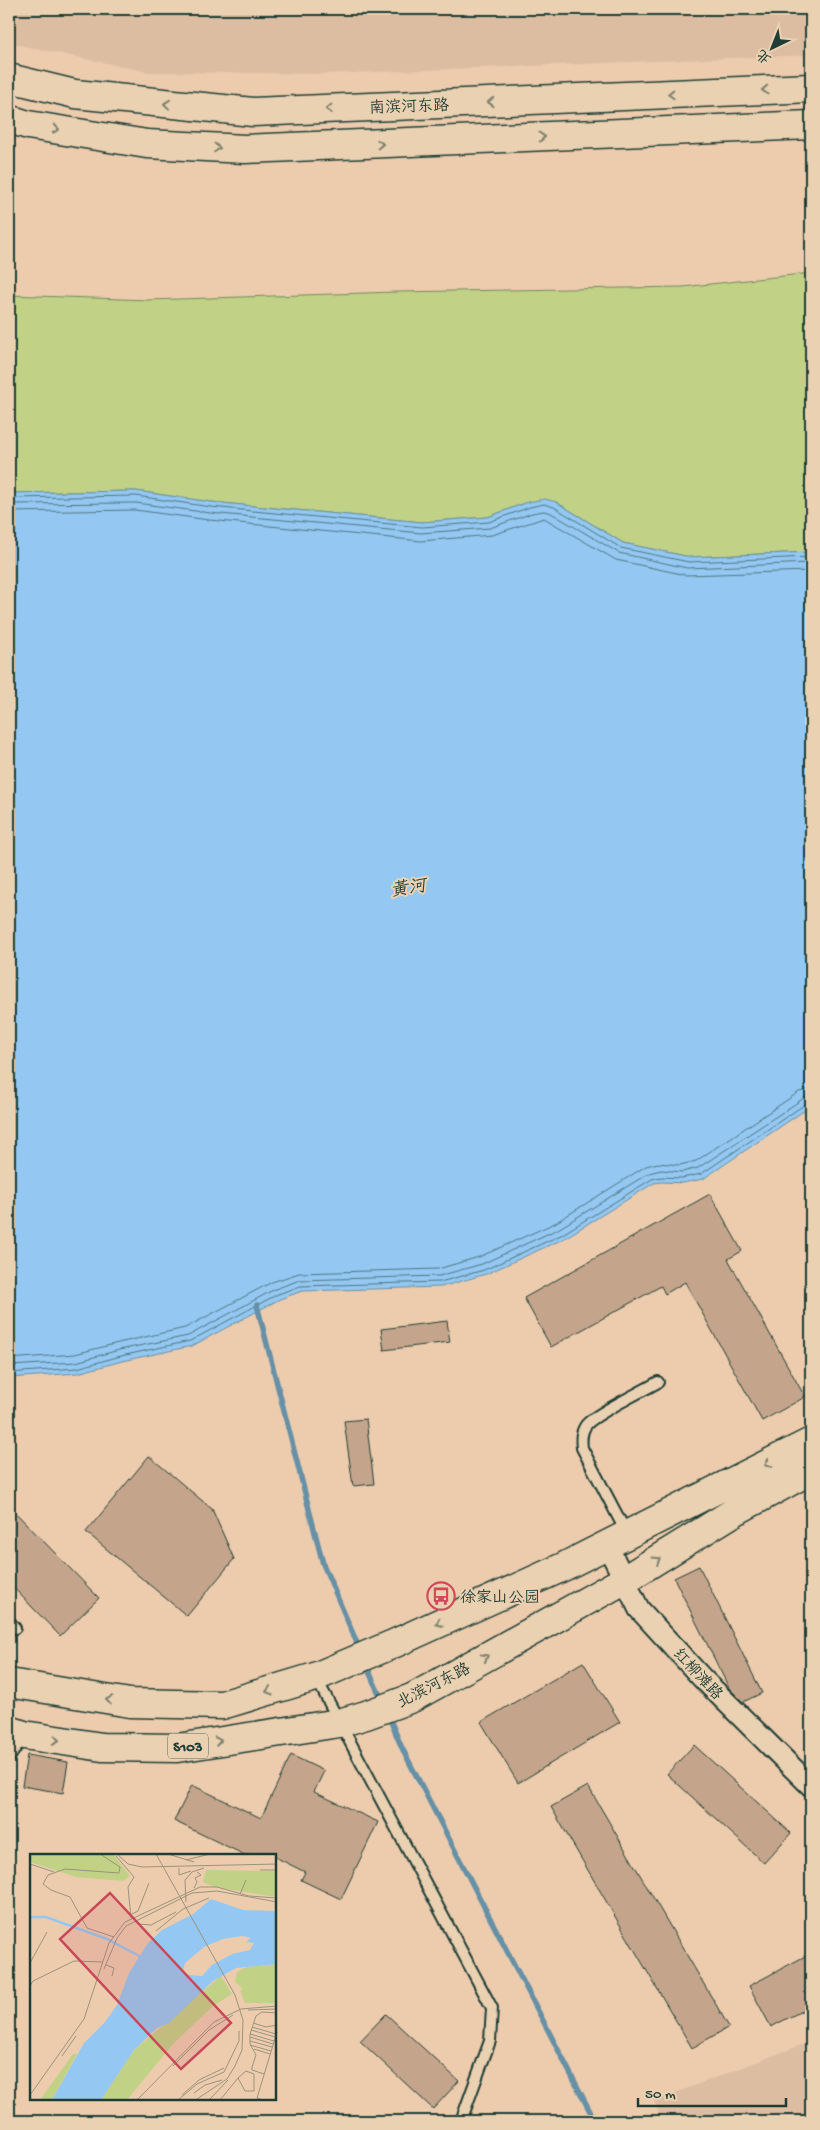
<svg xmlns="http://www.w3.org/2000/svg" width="820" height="2130" font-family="'Gochi Hand','LXGW WenKai TC',sans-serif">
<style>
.built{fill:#ddbda2}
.green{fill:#c1d286;stroke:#70885d}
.water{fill:#94c8f2;stroke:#6590a6}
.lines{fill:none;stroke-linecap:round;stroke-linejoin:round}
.shore{stroke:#4e7580;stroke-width:1}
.stream{stroke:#6590a6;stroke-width:5.5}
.building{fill:#c4a58b;stroke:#1f3d34}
.lane-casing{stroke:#1f3d34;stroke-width:14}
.street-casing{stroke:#1f3d34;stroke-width:24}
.secondary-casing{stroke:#1f3d34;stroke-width:31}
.primary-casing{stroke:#1f3d34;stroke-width:31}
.lane{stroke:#ead1b2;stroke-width:10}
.street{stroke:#ead1b2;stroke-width:20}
.secondary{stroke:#ead1b2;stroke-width:28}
.primary{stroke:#ead1b2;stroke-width:28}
.oneway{stroke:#7a806d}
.labels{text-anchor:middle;stroke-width:4;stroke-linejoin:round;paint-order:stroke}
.shield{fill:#ead1b2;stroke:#5c695a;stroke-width:1}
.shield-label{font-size:15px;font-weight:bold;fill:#1f3d34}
.street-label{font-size:16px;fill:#1f3d34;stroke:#ead1b2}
.poi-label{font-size:16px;fill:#1f3d34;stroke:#ead1b2;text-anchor:start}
.water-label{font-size:18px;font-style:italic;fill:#25443e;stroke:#ead1b2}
.inset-river{fill:none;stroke:#94c8f2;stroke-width:2.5}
.inset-road{fill:none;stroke:#9b937d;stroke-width:1}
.view{fill:#c84859;fill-opacity:0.15;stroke:#c84859;stroke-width:2.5}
.inset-edge{fill:none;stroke:#1f3d34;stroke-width:2.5}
</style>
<rect width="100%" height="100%" fill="#edccae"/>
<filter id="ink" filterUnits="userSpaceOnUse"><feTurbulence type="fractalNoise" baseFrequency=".02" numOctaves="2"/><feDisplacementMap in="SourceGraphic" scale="10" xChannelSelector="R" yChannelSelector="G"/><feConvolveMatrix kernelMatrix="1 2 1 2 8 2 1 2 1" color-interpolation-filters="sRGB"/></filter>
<g filter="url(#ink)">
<path class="built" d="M 9,9 L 811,9 L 811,55 L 327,74 L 148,72 L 9,43 Z
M 811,2041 L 811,2121 L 662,2121 L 654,2101 Z"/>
<path class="green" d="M 811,273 L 811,552 L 690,557 L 623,543 L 556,502 L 528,502 L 488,517 L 422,522 L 211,502 L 136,491 L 9,493 L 9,295 L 148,300 L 396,292 L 683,287 Z"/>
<path class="water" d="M 136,491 L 211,502 L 422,522 L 488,517 L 528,502 L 545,499 L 556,502 L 623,543 L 690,557 L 811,552 L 811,1106 L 703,1179 L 683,1183 L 661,1182 L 654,1183 L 563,1239 L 486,1274 L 441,1287 L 302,1291 L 280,1299 L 192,1346 L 122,1361 L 78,1373 L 9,1378 L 9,493 Z"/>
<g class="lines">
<path class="shore" d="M 9,498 L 136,496 L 211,507 L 422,527 L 489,522 L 530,507 L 544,504 L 554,507 L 621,548 L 689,562 L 811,557
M 9,504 L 136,503 L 210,513 L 421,533 L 490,528 L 532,513 L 544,511 L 551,513 L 619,553 L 687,568 L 811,563
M 9,512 L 135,510 L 209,520 L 421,541 L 492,535 L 544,518 L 616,560 L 686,575 L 811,571
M 9,1359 L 75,1354 L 118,1343 L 185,1328 L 272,1282 L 299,1273 L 438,1269 L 479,1257 L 555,1223 L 646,1166 L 658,1163 L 680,1165 L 696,1161 L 799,1092 L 811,1089
M 9,1366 L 76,1362 L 119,1350 L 188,1336 L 275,1289 L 300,1280 L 439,1276 L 482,1264 L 558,1229 L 649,1173 L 661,1170 L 682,1172 L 698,1168 L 804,1098 L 811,1096
M 9,1373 L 77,1368 L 121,1356 L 190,1341 L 278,1294 L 301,1286 L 440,1282 L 484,1270 L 561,1235 L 652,1179 L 661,1177 L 682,1178 L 701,1174 L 807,1103 L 811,1103"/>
<path class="stream" d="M 257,1305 L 323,1564 L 360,1650
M 365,1663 L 383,1702
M 388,1715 L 402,1748 L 595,2121"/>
</g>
<path class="building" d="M 710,1194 L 742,1251 L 728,1259 L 805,1397 L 762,1421 L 685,1282 L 665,1294 L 661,1286 L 551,1347 L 524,1298 Z
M 447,1321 L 450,1342 L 384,1350 L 381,1329 Z
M 366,1419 L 374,1484 L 353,1486 L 344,1421 Z
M 149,1456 L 212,1509 L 234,1559 L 187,1616 L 86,1532 Z
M 9,1506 L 99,1598 L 60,1636 L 9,1583 Z
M 699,1566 L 762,1693 L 743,1702 L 729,1688 L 674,1578 Z
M 583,1662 L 620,1722 L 518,1783 L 481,1722 Z
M 694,1745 L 791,1833 L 764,1863 L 667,1774 Z
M 27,1755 L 68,1762 L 63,1793 L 22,1786 Z
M 291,1755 L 324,1771 L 314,1792 L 378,1822 L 341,1899 L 301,1880 L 305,1872 L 275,1857 L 275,1855 L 245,1855 L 174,1821 L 192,1785 L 261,1818 Z
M 588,1786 L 729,2027 L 692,2048 L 551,1807 Z
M 811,1953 L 811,2006 L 771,2027 L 749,1986 Z
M 386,2014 L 459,2081 L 433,2109 L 360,2041 Z"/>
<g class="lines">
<g class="lane-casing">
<path id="lane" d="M 627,1534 L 582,1448 C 581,1439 581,1432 586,1425 C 595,1414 643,1391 658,1382
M 9,1621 L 15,1628
M 316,1678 L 492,2008 L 490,2041 L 461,2121
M 9,1758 L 24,1735"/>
</g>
<g class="street-casing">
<path id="street" d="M 607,1545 L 639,1609 L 702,1678 L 811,1786"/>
</g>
<g class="secondary-casing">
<path id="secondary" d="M 9,78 L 75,94 L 253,112 L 811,88
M 9,119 L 28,125 L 147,144 L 245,149 L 811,125"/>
</g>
<g class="primary-casing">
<path id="primary" d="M 9,1683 L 130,1703 L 222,1705 L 315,1677 L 391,1645 L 563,1567 L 811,1442
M 9,1730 L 24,1735 L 102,1747 L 177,1748 L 339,1723 L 366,1715 L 412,1698 L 624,1580 L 734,1512 L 811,1470"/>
</g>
<use href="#lane" class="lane"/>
<use href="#street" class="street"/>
<use href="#secondary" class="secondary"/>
<use href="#primary" class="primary"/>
</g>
<defs><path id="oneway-chevron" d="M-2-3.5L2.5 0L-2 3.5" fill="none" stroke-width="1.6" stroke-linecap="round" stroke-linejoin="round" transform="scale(1.25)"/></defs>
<g class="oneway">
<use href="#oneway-chevron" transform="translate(765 90) rotate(178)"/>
<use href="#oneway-chevron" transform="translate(671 94) rotate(178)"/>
<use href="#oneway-chevron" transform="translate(491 102) rotate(178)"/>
<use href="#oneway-chevron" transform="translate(167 104) rotate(-174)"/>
<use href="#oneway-chevron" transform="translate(329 109) rotate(178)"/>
<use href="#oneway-chevron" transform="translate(56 129) rotate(9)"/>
<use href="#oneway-chevron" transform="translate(542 137) rotate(-2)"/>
<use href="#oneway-chevron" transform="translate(380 144) rotate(-2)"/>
<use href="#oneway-chevron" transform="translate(217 148) rotate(3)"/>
<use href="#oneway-chevron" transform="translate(768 1464) rotate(153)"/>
<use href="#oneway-chevron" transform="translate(657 1560) rotate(-32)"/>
<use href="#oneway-chevron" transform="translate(439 1623) rotate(155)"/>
<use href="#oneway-chevron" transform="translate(485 1657) rotate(-29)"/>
<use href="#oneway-chevron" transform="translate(269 1691) rotate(163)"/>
<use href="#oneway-chevron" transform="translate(109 1700) rotate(-171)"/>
<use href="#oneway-chevron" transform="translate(56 1740) rotate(9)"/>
<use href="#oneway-chevron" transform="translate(218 1741) rotate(-10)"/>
</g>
</g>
<defs>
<g id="bus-ring" transform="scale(1.4375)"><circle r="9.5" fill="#ead1b2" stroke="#d1495b" stroke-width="1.5"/><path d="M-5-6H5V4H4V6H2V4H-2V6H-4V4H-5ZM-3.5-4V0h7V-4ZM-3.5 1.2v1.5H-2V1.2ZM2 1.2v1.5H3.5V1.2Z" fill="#d1495b"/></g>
</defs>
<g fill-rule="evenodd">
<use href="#bus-ring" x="441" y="1596"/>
</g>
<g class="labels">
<rect class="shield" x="168" y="1733.5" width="40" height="25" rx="4"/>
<g class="shield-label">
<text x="188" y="1751">S103</text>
</g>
<g class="street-label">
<text transform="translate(409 105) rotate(-2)" y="6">南滨河东路</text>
<text transform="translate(699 1673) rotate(47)" y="6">红柳滩路</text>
<text transform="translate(433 1684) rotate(-27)" y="6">北滨河东路</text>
</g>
<g class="poi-label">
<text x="460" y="1602">徐家山公园</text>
</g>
<g class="water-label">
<text transform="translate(408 887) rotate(-9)" y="6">黄河</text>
</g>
</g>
<g transform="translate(30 1854)">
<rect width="246" height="246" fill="#edccae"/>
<path d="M 0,0 L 83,0 L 100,22 L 93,27 L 46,23 L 0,8 ZM 176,16 L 246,17 L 246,43 L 184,33 L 173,28 ZM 246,110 L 246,149 L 215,149 L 210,137 L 213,135 L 205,128 L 207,118 L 216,113 ZM 191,122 L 202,140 L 183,152 L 143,190 L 97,246 L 71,246 L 104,196 ZM 43,200 L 47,200 L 22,246 L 10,246 Z" fill="#c1d286"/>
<path d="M 181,45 L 213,56 L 246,57 L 246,110 L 206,114 L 183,127 L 139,169 L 127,174 L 104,196 L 71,246 L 22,246 L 54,189 L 75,168 L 87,151 L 99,119 L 118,89 L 132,76 L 163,60 ZM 212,82 L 221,84 L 216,88 L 224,89 L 220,96 L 202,100 L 182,111 L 172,122 L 158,121 L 153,117 L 155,109 L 174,93 L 193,85 Z" fill="#94c8f2" fill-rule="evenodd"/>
<path class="inset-river" d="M 0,63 L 16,63 L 77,85 L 111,103"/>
<path class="inset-road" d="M 70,0 L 90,13 L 89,19 L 35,15 L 18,21 L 13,30 L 21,36 L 40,43 L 57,74 L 84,83M 87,0 L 98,10 L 112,13 L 247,10M 126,0 L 205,141 L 213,166 L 212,196 L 205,212 L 197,225 L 167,245M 138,0 L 164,8M 86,2 L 104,23 L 98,33 L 101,64M 156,6 L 180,0M 0,10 L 24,18M 149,14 L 149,21 L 161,17M 230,16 L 247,16M 164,34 L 167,28 L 165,24 L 171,21 L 167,18M 210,40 L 216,26M 156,48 L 155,26 L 162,18 L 174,14M 100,61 L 108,57 L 119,29M 108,70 L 121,71 L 146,58M 126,77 L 153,55 L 179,44M 0,109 L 17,78M 76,111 L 84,114 L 82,122M 74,115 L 87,84 L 96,72 L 162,39 L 187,37 L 247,48M 0,132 L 3,127 L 44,107 L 73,108M 218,156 L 247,155M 223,169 L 236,173 L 247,171M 222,173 L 246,180M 221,176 L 245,183M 220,180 L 244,187M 220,183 L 243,190M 220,187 L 242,193M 220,191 L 241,197M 224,195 L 240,200M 32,202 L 46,182M 143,212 L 179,176 L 203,161M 222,213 L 226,201 L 220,190 L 220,180 L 226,162 L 232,158 L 247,159M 222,213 L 222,216 L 234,220M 164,239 L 175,231 L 192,226M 0,241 L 54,165 L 79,89 L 95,68 L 170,33 L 187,33 L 219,42 L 247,44M 152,241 L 169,226 L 194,214M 107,246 L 184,168 L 211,155 L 247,152M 148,246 L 167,230 L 194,218 L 209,187 L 209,177M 179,246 L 198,226M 190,246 L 208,224 L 216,217 L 224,220 L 224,237 L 215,237 L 208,224M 233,246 L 227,244 L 247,178"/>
<path class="view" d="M 80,39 L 201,169 L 151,215 L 30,85 Z"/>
<rect width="246" height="246" class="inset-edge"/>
</g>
<rect width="820" height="2130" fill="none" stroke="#ead1b2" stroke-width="30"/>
<rect x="15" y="15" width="790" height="2100" fill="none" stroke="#1f3d34" stroke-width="2" filter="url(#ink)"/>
<g transform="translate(772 48) rotate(223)" stroke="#ead1b2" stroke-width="4" paint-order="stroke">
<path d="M0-4L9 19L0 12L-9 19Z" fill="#1f3d34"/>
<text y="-8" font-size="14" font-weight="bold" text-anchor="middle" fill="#1f3d34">北</text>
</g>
<path d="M638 2098v8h148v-8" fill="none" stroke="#1f3d34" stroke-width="2.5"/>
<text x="645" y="2098" font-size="15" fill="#1f3d34" stroke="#ead1b2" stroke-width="4" paint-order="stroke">50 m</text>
</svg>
